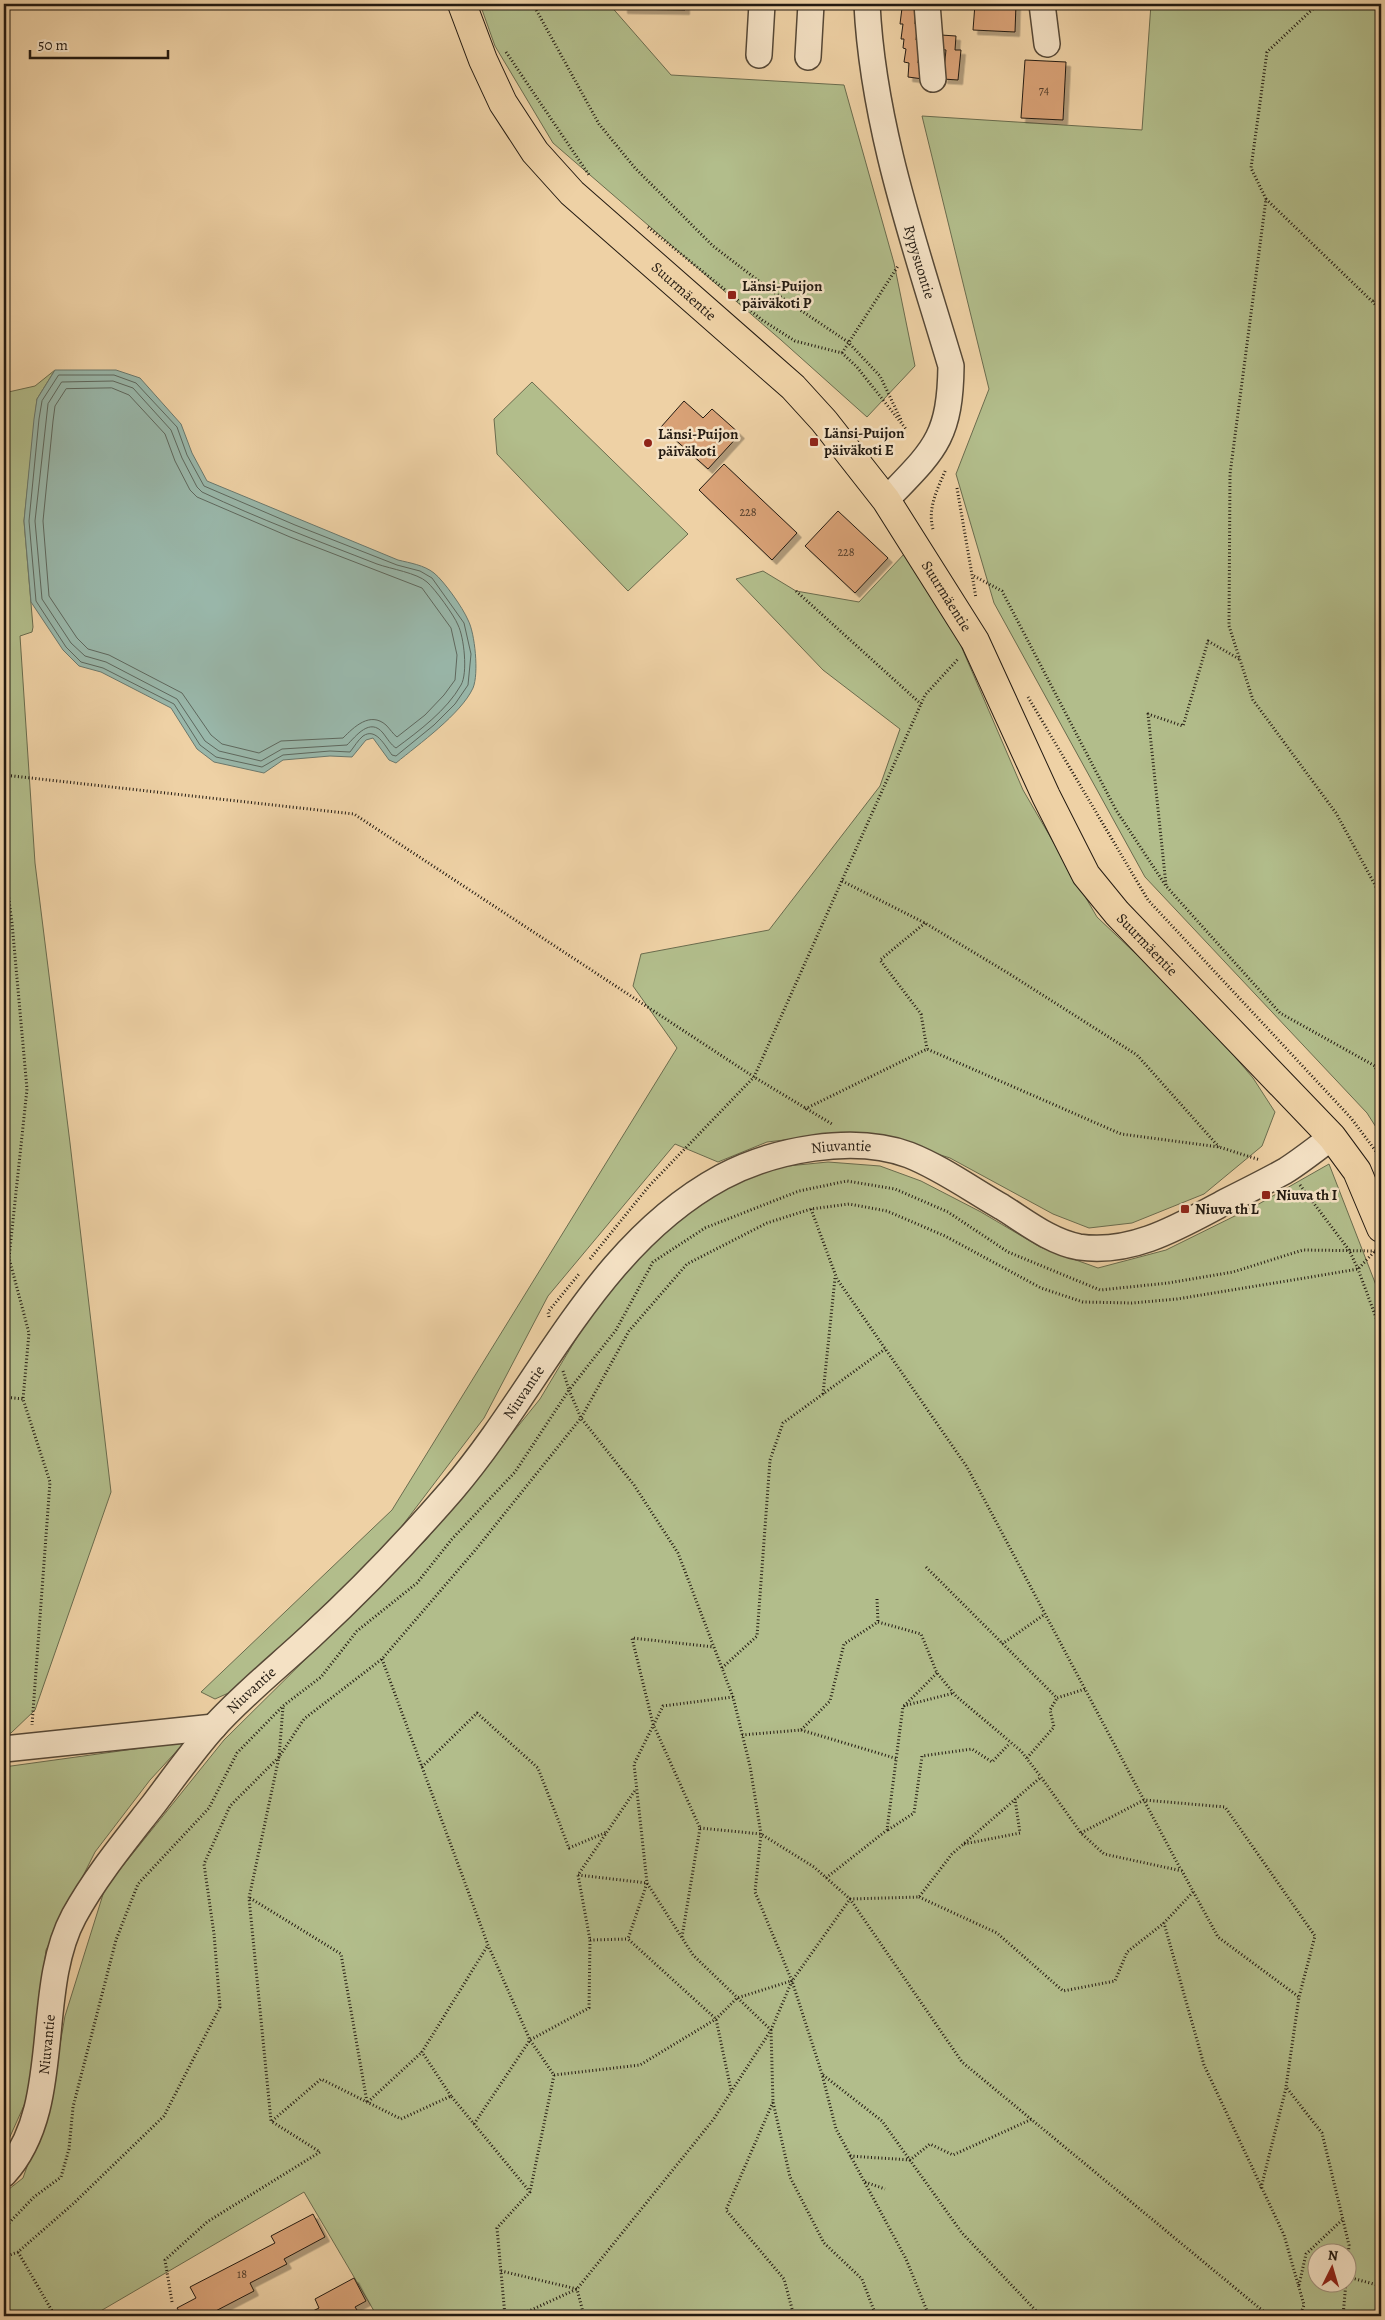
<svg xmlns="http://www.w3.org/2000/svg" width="1385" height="2320" font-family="Alegreya,serif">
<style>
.green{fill:#b2bd8b;stroke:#6a6c4e;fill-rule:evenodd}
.water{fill:#99b7aa;stroke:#6a786d}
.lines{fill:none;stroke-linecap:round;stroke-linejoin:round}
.shore{stroke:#5e685e;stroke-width:1}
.building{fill:#d9a277;stroke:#231a11;filter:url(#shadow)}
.minor-casing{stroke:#564836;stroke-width:28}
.major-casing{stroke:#231a11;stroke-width:30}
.path{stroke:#231a11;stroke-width:3;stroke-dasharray:1 2.5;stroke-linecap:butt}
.minor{stroke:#f4e1c4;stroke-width:25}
.major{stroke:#eed1a5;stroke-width:28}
.poi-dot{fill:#8f2418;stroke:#f4e1c4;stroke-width:2}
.labels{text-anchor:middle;stroke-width:5;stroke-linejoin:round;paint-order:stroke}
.number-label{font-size:12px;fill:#503c2a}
.street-label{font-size:15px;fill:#231a11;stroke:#f4e1c4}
.poi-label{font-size:15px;font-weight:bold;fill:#231a11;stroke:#f4e1c4;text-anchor:start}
</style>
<defs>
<filter id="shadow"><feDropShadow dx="4.5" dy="4.5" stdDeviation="0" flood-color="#0004"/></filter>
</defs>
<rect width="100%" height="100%" fill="#eed1a5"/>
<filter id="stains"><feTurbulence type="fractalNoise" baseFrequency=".004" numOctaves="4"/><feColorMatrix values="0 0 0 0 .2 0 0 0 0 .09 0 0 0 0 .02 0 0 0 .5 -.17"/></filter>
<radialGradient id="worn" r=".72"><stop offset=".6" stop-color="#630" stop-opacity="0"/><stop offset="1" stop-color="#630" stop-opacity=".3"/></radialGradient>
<path class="green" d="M 480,4 L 609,4 L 671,75 L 844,85 L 894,263 L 915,366 L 867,417 L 781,340 L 553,143 L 495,46 Z
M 1151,4 L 1381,4 L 1381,1135 L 1367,1113 L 1145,877 L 994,603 L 956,474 L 989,389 L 922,116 L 1142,130 Z
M 55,370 L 37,399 L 24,521 L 33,627 L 32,632 L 20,636 L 35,863 L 70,1143 L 111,1492 L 35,1710 L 11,1733 L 4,1735 L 4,393 L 35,386 Z
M 532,382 L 688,534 L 628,591 L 497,454 L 494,419 Z
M 906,552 L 955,632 L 1023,790 L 1097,917 L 1193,1008 L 1253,1078 L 1275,1112 L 1262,1146 L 1204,1194 L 1132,1223 L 1089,1228 L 1053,1214 L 950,1158 L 887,1138 L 818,1136 L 767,1142 L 718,1162 L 675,1144 L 548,1296 L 484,1418 L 386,1547 L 233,1691 L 215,1699 L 201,1692 L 392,1510 L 677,1048 L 633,986 L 641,954 L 769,930 L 880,786 L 900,729 L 823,670 L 736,579 L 763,571 L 796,591 L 859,602 Z
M 828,1162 L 880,1166 L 921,1181 L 981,1212 L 1040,1247 L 1098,1268 L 1166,1250 L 1257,1205 L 1329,1164 L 1381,1298 L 1381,2316 L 377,2316 L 304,2192 L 92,2316 L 4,2316 L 4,2193 L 23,2178 L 50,2102 L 65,2016 L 105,1888 L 224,1740 L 426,1540 L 540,1399 L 582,1329 L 631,1264 L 678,1218 L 726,1187 L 778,1167 ZM 1318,2252 L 1348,2252 L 1348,2282 L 1318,2282 Z
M 185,1742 L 150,1780 L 95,1852 L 46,1950 L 30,2092 L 4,2150 L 4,1767 Z"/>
<path class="water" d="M 55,370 L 116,370 L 140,378 L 181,424 L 192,453 L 207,481 L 398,560 C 410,563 424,565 434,573 C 444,581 463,608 468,620 C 475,633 479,674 473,688 C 461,714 419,744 396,763 L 389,760 L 373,738 L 366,740 L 352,757 L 330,756 L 283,760 L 264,773 L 214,762 L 197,749 L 171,708 L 101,672 L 79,666 L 63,650 L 31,602 L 24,521 L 34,419 L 37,399 Z"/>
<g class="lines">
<path class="shore" d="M 59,375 L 114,375 L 136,383 L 177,427 L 187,455 L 204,486 L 295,525 L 397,565 L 420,571 L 432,578 L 464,623 L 471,654 L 468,685 L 455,704 L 434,725 L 396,756 L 392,755 C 385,746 376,727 363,736 C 358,740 354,747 350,752 L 330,751 L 283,755 L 262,767 L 216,757 L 200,745 L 174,704 L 103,668 L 81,662 L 66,647 L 36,601 L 29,521 L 39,419 L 42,401 Z
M 62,382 L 113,381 L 133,388 L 171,430 L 182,458 L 197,487 L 202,492 C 259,519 318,541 377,564 C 391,569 417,573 427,582 C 435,589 454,615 458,625 C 464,637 468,673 461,685 C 447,710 419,731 396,748 C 391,745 387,738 383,733 C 370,717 356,736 347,745 L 282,749 L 261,761 L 219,751 L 205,741 L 177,699 L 106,662 L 85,656 L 71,643 L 42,599 L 35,521 L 48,404 Z
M 112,388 L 129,395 L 165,434 L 175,461 L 190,490 L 197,497 L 290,537 L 422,588 L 451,628 L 457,655 L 455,680 L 444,695 L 425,715 L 397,737 C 393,734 390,729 386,725 C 370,711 354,727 343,738 L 281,741 L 259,753 L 222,744 L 211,735 L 182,693 L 109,655 L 88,649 L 77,638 L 49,596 L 43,521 L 53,421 L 55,406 L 66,389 Z"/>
</g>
<path class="building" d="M 623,4 L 685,4 L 685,10 L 623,9 Z
M 900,4 L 914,4 L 913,8 L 916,8 L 915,24 L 918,24 L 916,40 L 919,41 L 918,49 L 920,49 L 918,63 L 924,64 L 923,79 L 908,77 L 909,63 L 904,62 L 906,49 L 903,48 L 904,39 L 901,39 L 903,24 L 900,24 L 902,8 L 899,7 Z
M 975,4 L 1016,4 L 1015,32 L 973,30 Z
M 941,35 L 956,36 L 955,50 L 961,50 L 958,80 L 943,79 L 946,50 L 940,49 Z
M 1025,60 L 1066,62 L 1063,120 L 1021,118 Z
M 684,401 L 703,418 L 712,409 L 740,434 L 708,469 L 661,427 Z
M 724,464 L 797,533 L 772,560 L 699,490 Z
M 838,511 L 888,558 L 855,593 L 805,546 Z
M 313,2214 L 325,2237 L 284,2259 L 287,2264 L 250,2283 L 254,2291 L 206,2316 L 182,2316 L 177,2308 L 196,2298 L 190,2287 L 275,2243 L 271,2236 Z
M 354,2278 L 366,2301 L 355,2307 L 359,2313 L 352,2316 L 303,2316 L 319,2308 L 315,2299 Z"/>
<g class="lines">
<g class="minor-casing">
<g id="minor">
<path id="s1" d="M 867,4 C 873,128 916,248 951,366 C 950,439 934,450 886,500"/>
<path d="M 927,4 L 933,79"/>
<path d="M 1042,4 L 1047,44"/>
<path d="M 759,55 L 762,4"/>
<path d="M 808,57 L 811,4"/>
<path d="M 4,1749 L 214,1727"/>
<path id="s2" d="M 4,2174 C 65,2108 33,1992 74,1916 C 96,1876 125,1841 153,1805 C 172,1780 191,1753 212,1729 C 240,1697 280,1665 311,1636 C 362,1589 407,1542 452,1490 C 541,1386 596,1245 722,1177 C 773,1150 853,1134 909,1155 C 942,1168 972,1190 1002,1207 C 1026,1222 1051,1242 1079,1247 C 1132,1255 1180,1226 1225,1202 C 1245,1192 1265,1182 1285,1171 C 1301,1161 1317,1148 1332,1137"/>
</g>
</g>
<g class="major-casing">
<g id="major">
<path id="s3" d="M 462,4 L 483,60 L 503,103 L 535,152 L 572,193 L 793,387 L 824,421 L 886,500 L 975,641 L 1046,796 L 1086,875 L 1117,913 L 1332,1137 L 1357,1171 L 1381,1228"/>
</g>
</g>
<path class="path" d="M 533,4 L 599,124 L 635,168 L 713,246 L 772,291 L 848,342 L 880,376 L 902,422
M 1318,4 L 1267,52 L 1251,168 L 1266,199 L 1230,474 L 1229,626 L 1253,700 L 1336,813 L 1381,896
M 506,52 L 589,175
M 1266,199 L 1381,310
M 648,227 L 762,320 L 795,341 L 842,353 L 857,367 L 906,429
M 1373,301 L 1381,296
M 842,353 L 898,266
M 4,374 L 8,400 L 4,461
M 957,488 L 976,598
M 933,529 C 927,508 938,488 946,469
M 974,576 L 1002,591 L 1116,810 L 1166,886 L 1280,1013 L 1375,1066 L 1381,1083
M 796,591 L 921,704
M 1028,697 L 1148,900 L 1351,1118 L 1381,1158
M 4,775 L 354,814 L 754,1077 L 832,1124
M 4,863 L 12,923 L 27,1089 L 9,1258 L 29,1333 L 23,1399 L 50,1482 L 32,1725
M 842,881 L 925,923 L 1008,973 L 1137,1055 L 1219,1147
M 1166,885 L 1148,714 L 1183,726 L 1208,641 L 1239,659
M 925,923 L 880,960 L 921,1014 L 927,1049
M 805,1109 L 927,1049 L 1121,1134 L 1219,1147 L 1260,1160
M 1300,1185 L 1349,1250 L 1358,1269 L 1381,1331
M 811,1209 L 837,1279 L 967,1467 L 1181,1870
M 590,1259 L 649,1186 L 754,1077 L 925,695 L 959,658
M 549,1317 L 548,1312 L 579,1274
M 823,1394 L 835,1278
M 4,1397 L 23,1399
M 926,1567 L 1057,1698 L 1085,1689
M 877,1599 L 878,1622
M 1002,1644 L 1045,1614
M 382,1659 L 488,1945 L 530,2040 L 554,2075 L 530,2192 L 497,2228 L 505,2316
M 722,1668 L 757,1636 L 770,1460 L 783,1423 L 885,1349
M 733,1697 L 663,1706 L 634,1764 L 647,1883 L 693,1955 L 771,2030 L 773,2102 L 790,2177 L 824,2243 L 862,2279 L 876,2316
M 904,1706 L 937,1673
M 801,1730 L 898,1759
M 742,1735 L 801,1730 L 830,1701 L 844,1644 L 878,1622 L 921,1634 L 937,1673 L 956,1696 L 1021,1751 L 1041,1777
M 1027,1758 L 1054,1727 L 1050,1710 L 1057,1698
M 422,1767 L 477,1713 L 538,1768 L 569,1848 L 607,1832
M 700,1828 L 761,1834 L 814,1867 L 850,1899 L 962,2062 L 1269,2316
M 888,1830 L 914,1813 L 922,1756 L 972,1749 L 992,1762 L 1010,1743
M 1081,1833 L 1144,1800 L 1225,1807 L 1315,1936 L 1299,1997
M 964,1844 L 1020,1833 L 1015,1799
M 578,1875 L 647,1883 L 628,1939 L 716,2019 L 731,2090
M 826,1878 L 887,1830 L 903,1706 L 954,1693
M 1193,1892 L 1164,1923 L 1204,2065 L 1284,2235 L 1304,2305 L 1300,2316
M 919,1897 L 997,1933 L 1063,1991 L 1115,1981 L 1127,1952 L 1164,1923
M 250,1898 L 341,1954 L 367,2102
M 682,1937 L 700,1828 L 653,1724 L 632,1638 L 714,1647
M 590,1940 L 628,1939
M 554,2075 L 640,2065 L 716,2019 L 737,1998 L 791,1981
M 823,2075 L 882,2121 L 962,2233 L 1041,2316
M 451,2096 L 422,2052 L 488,1945
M 368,2102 L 422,2052
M 773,2102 L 726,2210 L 784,2279 L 794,2316
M 272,2121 L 321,2079 L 401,2119 L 451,2096 L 530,2192
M 474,2124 L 530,2040 L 589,2008 L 590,1940 L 578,1875 L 636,1789
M 850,2156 L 910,2160 L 930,2144 L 953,2155 L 1032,2119
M 865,2182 L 885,2189
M 1261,2188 L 1286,2088
M 4,2228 L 34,2197 L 61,2177 L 69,2149 L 73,2107 L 116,1940 L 138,1884 L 209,1808 L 237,1753 L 283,1706 L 321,1677 L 357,1631 L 417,1583 L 452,1539 L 515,1472 L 569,1390 L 563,1371
M 18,2252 L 55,2316
M 4,2257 L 18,2252 L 74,2203 L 164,2116 L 220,2007 L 214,1934 L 204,1864 L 230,1806 L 279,1757 L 304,1719 L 382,1659 L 477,1548 L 581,1418 L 629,1331 L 687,1264 L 767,1223 L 811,1209 L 849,1204 L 887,1211 L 945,1236 L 1041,1288 L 1083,1302 L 1132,1303 L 1177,1299 L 1311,1277 L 1358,1269 L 1375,1251
M 501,2271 L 577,2289 L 584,2316
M 1348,2277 L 1381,2286
M 1299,2285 L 1306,2254 L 1342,2220
M 172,2302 L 165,2260 L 207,2222 L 320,2152 L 271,2121 L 249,1898 L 279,1757 L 283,1707
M 518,2316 L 577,2289 L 713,2120 L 771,2030 L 792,1981 L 850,1899 L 919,1897 L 952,1854 L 1041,1777 L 1081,1833 L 1104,1854 L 1182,1871 L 1218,1937 L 1299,1997 L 1286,2087 L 1322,2133 L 1349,2245 L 1348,2259
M 929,2316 L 906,2259 L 836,2129 L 822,2074 L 792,1981 L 755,1892 L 761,1834 L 750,1766 L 733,1697 L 678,1553 L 634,1485 L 581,1418 L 569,1390 L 616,1330 L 653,1262 L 705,1228 L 799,1191 L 847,1181 L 895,1189 L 948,1212 L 1008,1252 L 1100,1290 L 1168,1283 L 1233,1272 L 1303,1250 L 1376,1251
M 1343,2316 L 1346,2282"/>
<use href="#minor" class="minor"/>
<use href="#major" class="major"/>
</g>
<g class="poi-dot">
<rect x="727" y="290" width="10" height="10" rx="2.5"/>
<rect x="809" y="437" width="10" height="10" rx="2.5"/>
<circle cx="648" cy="443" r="5"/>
<rect x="1261" y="1190" width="10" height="10" rx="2.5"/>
<rect x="1180" y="1204" width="10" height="10" rx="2.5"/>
</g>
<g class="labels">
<g class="number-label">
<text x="1044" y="94">74</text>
<text x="748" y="516">228</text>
<text x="846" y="556">228</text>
<text x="242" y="2278">18</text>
</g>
<g class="street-label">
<text dy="5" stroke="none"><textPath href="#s1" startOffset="264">Rypysuontie</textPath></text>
<text dy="5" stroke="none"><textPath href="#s3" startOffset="370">Suurmäentie</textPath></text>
<text dy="5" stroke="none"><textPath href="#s3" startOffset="775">Suurmäentie</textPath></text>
<text dy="5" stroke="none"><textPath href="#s3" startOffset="1180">Suurmäentie</textPath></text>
<text dy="5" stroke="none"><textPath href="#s2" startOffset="1384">Niuvantie</textPath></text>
<text dy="5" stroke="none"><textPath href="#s2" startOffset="964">Niuvantie</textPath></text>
<text dy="5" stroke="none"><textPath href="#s2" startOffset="559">Niuvantie</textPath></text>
<text dy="5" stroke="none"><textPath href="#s2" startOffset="139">Niuvantie</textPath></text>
</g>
<g class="poi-label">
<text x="742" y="291">Länsi-Puijon<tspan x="742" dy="17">päiväkoti P</tspan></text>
<text x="824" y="438">Länsi-Puijon<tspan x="824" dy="17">päiväkoti E</tspan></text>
<text x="658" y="439">Länsi-Puijon<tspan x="658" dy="17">päiväkoti</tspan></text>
<text x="1276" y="1200">Niuva th I</text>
<text x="1195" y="1214">Niuva th L</text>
</g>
</g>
<rect width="1385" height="2320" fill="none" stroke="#eed1a5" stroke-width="20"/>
<rect x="5" y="5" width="1375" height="2310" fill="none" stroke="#231a11" stroke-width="2.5"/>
<rect x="10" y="10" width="1365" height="2300" fill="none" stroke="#231a11"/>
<g transform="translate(1332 2268) rotate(5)"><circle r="24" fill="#f4e1c4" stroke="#a0917c"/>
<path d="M0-4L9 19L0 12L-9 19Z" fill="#8f2418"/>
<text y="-8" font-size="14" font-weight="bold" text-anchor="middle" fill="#231a11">N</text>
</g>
<path d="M30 50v8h138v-8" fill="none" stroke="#231a11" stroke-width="2.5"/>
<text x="38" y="50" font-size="15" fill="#231a11" stroke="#f4e1c4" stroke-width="4" paint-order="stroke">50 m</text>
<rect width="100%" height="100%" filter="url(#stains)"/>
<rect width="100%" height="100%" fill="url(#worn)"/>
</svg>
